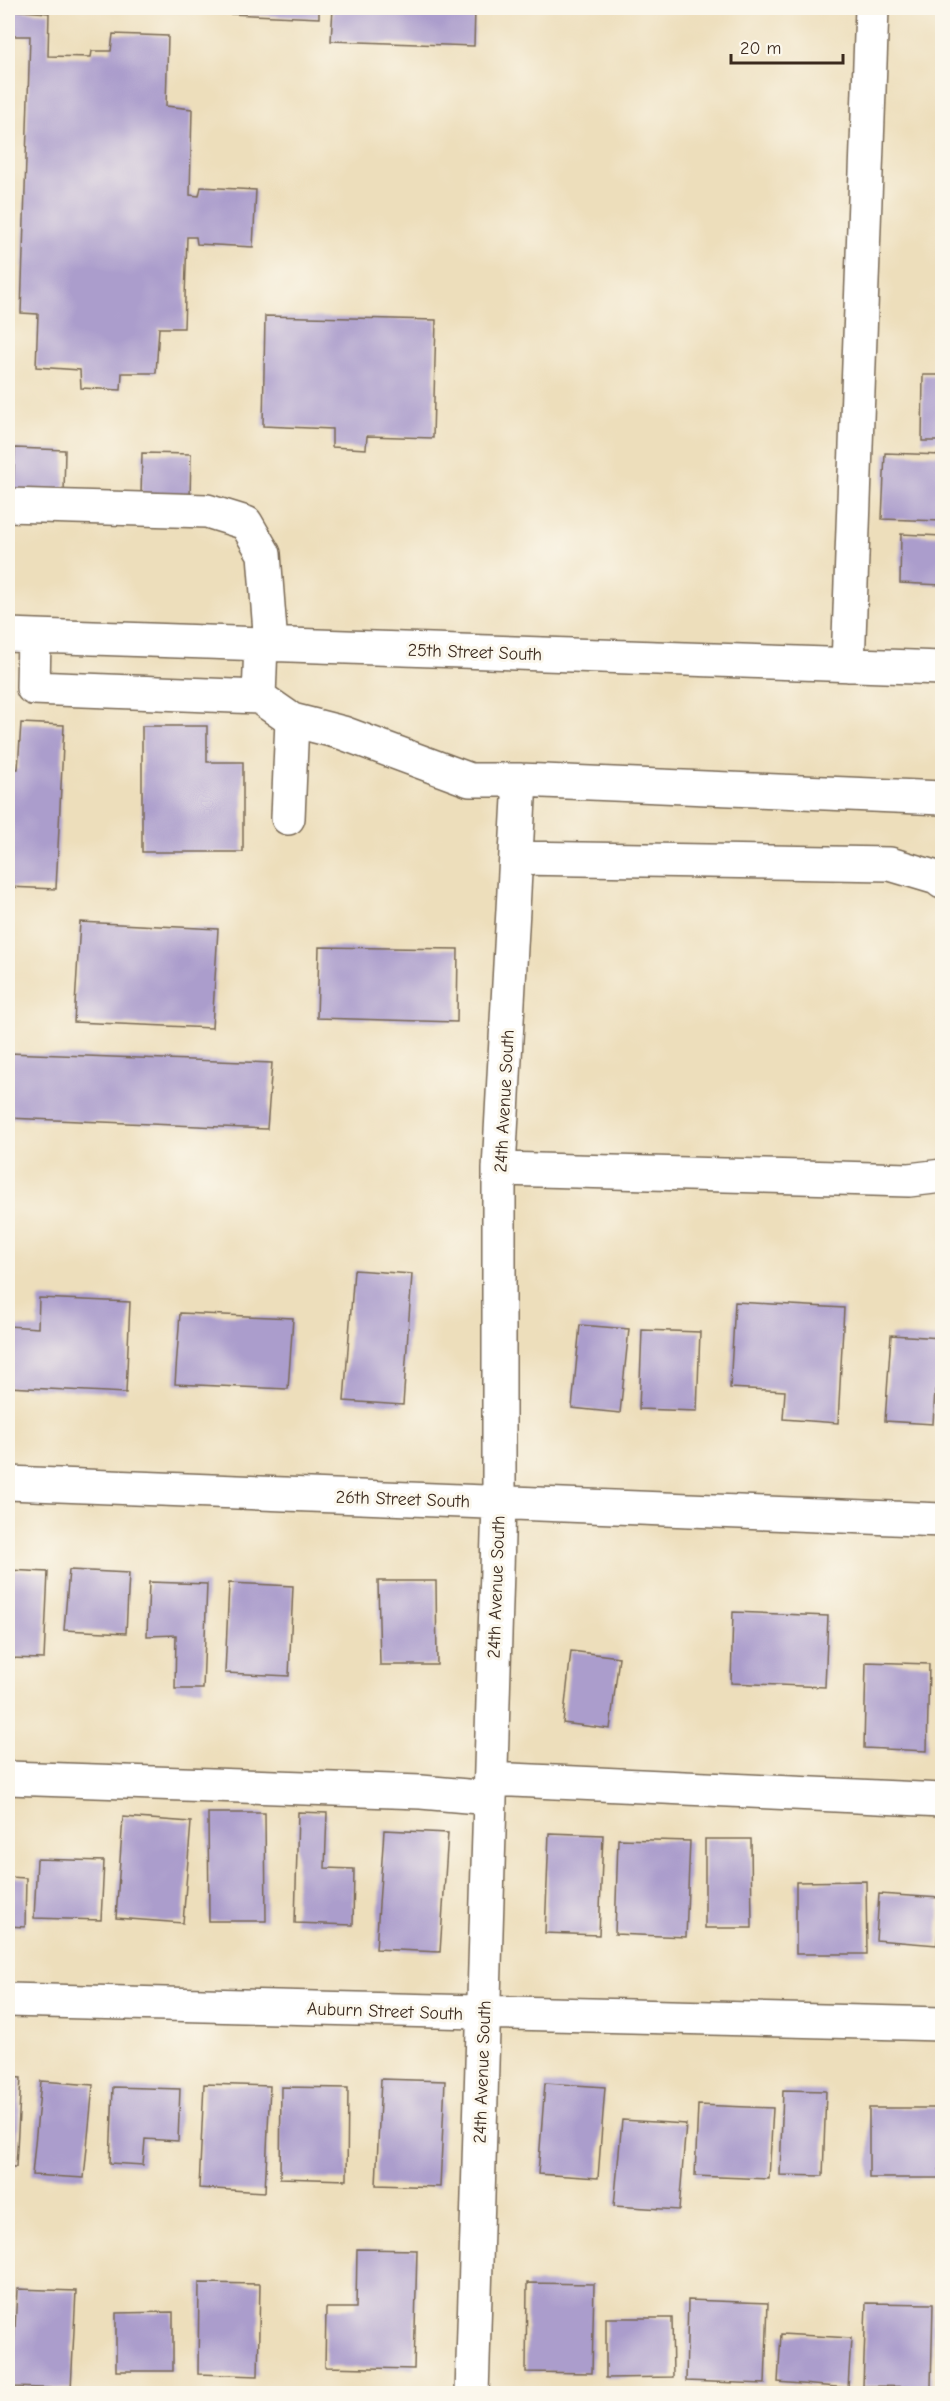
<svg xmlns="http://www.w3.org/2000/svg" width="950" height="2401" font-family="'Comic Neue',sans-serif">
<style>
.building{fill:#ab9dcc}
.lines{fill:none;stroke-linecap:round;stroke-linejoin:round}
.minor-casing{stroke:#796955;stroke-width:36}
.minor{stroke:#fff;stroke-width:33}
.labels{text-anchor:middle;stroke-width:6;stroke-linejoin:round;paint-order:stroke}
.street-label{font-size:18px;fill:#3b2a1e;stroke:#fbf7ec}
</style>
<rect width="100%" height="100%" fill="#fbf7ec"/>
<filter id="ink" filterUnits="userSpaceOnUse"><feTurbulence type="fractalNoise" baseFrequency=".0167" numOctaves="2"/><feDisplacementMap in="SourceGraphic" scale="12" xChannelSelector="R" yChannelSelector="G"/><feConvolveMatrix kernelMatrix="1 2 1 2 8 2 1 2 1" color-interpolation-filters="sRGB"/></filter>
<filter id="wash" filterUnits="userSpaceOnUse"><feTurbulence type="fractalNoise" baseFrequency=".008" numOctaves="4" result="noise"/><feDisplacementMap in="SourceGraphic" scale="24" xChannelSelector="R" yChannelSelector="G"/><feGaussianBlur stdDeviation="1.35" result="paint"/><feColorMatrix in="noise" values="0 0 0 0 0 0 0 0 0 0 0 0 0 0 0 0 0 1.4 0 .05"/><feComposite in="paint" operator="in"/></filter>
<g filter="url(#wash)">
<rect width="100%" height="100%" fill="#eddebb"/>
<g id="blocks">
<path class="building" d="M 124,8 L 319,8 L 319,18 L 124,9 Z
M 333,8 L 475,8 L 474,46 L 331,41 Z
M 8,10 L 49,13 L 48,56 L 91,57 L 92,51 L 111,51 L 113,34 L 168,36 L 166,106 L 192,109 L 190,195 L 199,196 L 201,187 L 256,190 L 253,247 L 197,244 L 196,237 L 187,237 L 184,328 L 159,328 L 156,373 L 122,373 L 121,390 L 81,388 L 80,370 L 36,367 L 38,314 L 21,313 L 30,36 L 8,36 Z
M 265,316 L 436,320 L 433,438 L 367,436 L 366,449 L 332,447 L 332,429 L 263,426 Z
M 923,375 L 942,375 L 942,441 L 922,441 Z
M 15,448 L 65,450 L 64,493 L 13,491 Z
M 142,453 L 191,454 L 190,498 L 141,497 Z
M 885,453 L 942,455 L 942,521 L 882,519 Z
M 901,534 L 942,536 L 942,585 L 900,583 Z
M 21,723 L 64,725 L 56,889 L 8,887 L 8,769 L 18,769 Z
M 142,726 L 207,726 L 207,762 L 243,762 L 243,852 L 142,852 Z
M 80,922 L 218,929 L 212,1028 L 74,1022 Z
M 319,947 L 458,949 L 457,1022 L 317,1018 Z
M 8,1053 L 272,1063 L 267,1129 L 8,1118 Z
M 354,1270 L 412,1274 L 403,1405 L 344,1401 Z
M 39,1298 L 130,1302 L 126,1393 L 8,1387 L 8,1326 L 38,1328 Z
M 735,1302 L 844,1308 L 838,1423 L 783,1419 L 785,1391 L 730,1388 Z
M 180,1313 L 293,1318 L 288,1389 L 175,1384 Z
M 580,1325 L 629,1329 L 620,1413 L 572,1408 Z
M 642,1330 L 700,1332 L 697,1411 L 639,1409 Z
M 891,1335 L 942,1338 L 942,1390 L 935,1390 L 933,1424 L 885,1421 Z
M 8,1570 L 48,1572 L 44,1659 L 8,1658 Z
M 69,1570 L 129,1573 L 126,1633 L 64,1630 Z
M 378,1581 L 436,1581 L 437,1665 L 380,1665 Z
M 149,1582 L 207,1584 L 203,1689 L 175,1689 L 176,1635 L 147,1636 Z
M 229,1583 L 293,1586 L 289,1676 L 225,1673 Z
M 733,1612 L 828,1616 L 825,1687 L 731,1683 Z
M 571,1651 L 619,1657 L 610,1729 L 563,1723 Z
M 866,1662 L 929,1664 L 927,1751 L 864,1748 Z
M 298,1812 L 327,1813 L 325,1868 L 354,1869 L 353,1925 L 295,1923 Z
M 208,1813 L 265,1813 L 266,1921 L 209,1921 Z
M 123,1817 L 191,1822 L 183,1923 L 116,1918 Z
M 384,1830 L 448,1833 L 440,1952 L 376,1949 Z
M 549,1833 L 603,1835 L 599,1935 L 545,1933 Z
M 618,1839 L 690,1841 L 686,1937 L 615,1934 Z
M 705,1839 L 751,1839 L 752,1928 L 705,1928 Z
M 37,1859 L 104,1861 L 101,1920 L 34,1918 Z
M 8,1877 L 26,1878 L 25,1927 L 8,1926 Z
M 866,1881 L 867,1954 L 796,1954 L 796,1882 Z
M 879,1894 L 940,1898 L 937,1945 L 876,1940 Z
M 8,2077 L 21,2078 L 16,2167 L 8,2167 Z
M 381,2079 L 445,2081 L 440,2187 L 376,2185 Z
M 41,2081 L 93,2085 L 84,2178 L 32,2175 Z
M 545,2083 L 605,2087 L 598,2178 L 538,2174 Z
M 204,2084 L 270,2086 L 265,2192 L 199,2188 Z
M 113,2087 L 180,2089 L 178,2141 L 145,2139 L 143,2165 L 110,2163 Z
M 281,2087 L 348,2088 L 347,2180 L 280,2178 Z
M 783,2090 L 826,2091 L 823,2176 L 780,2175 Z
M 698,2105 L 773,2108 L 769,2179 L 695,2176 Z
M 869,2108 L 939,2108 L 939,2178 L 869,2178 Z
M 622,2120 L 686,2124 L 679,2210 L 614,2206 Z
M 357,2249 L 417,2250 L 414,2369 L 325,2367 L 326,2308 L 356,2308 Z
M 199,2283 L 260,2284 L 258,2376 L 198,2374 Z
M 527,2283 L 594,2284 L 592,2373 L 526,2372 Z
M 17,2289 L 76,2291 L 71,2389 L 12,2387 Z
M 688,2300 L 768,2303 L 765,2384 L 686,2381 Z
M 866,2303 L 933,2304 L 931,2387 L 863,2386 Z
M 173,2312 L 173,2371 L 116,2371 L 116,2313 Z
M 606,2318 L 672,2318 L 673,2377 L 606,2378 Z
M 781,2334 L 851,2338 L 848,2388 L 778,2382 Z"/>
</g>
</g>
<g filter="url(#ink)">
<use href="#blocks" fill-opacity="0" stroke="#796955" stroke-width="1.5"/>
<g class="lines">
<g class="minor-casing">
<path id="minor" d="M 8,505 L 207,511 L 246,523 L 264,554 L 271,645
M 8,635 L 942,668
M 34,636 L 33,688 L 259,697
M 261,644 L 259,697 L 292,720 L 343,733 L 470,780 L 520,780 L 942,798
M 848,665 L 872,8
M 288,818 L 292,720
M 517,858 L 890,864 L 937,878 L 942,882
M 499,1169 L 909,1180 L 942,1176
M 8,1483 L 942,1520
M 8,1778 L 421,1792 L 490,1798
M 491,1779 L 942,1800
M 8,2000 L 942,2024
M 472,2394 L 499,1503 L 499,1169 L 520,780"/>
</g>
<use href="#minor" class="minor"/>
</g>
</g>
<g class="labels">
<g class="street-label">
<text transform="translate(475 652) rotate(2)" y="6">25th Street South</text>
<text transform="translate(504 1101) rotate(-87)" y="6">24th Avenue South</text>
<text transform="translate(403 1499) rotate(2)" y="6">26th Street South</text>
<text transform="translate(496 1587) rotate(-88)" y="6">24th Avenue South</text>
<text transform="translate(385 2011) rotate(2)" y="6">Auburn Street South</text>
<text transform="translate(482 2072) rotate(-88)" y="6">24th Avenue South</text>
</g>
</g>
<rect width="950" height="2401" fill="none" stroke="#fbf7ec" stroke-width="30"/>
<path d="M731 54v9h112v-9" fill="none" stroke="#3b2a1e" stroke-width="3"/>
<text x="740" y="54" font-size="18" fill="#3b2a1e" stroke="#fbf7ec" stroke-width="4.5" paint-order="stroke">20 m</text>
</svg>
